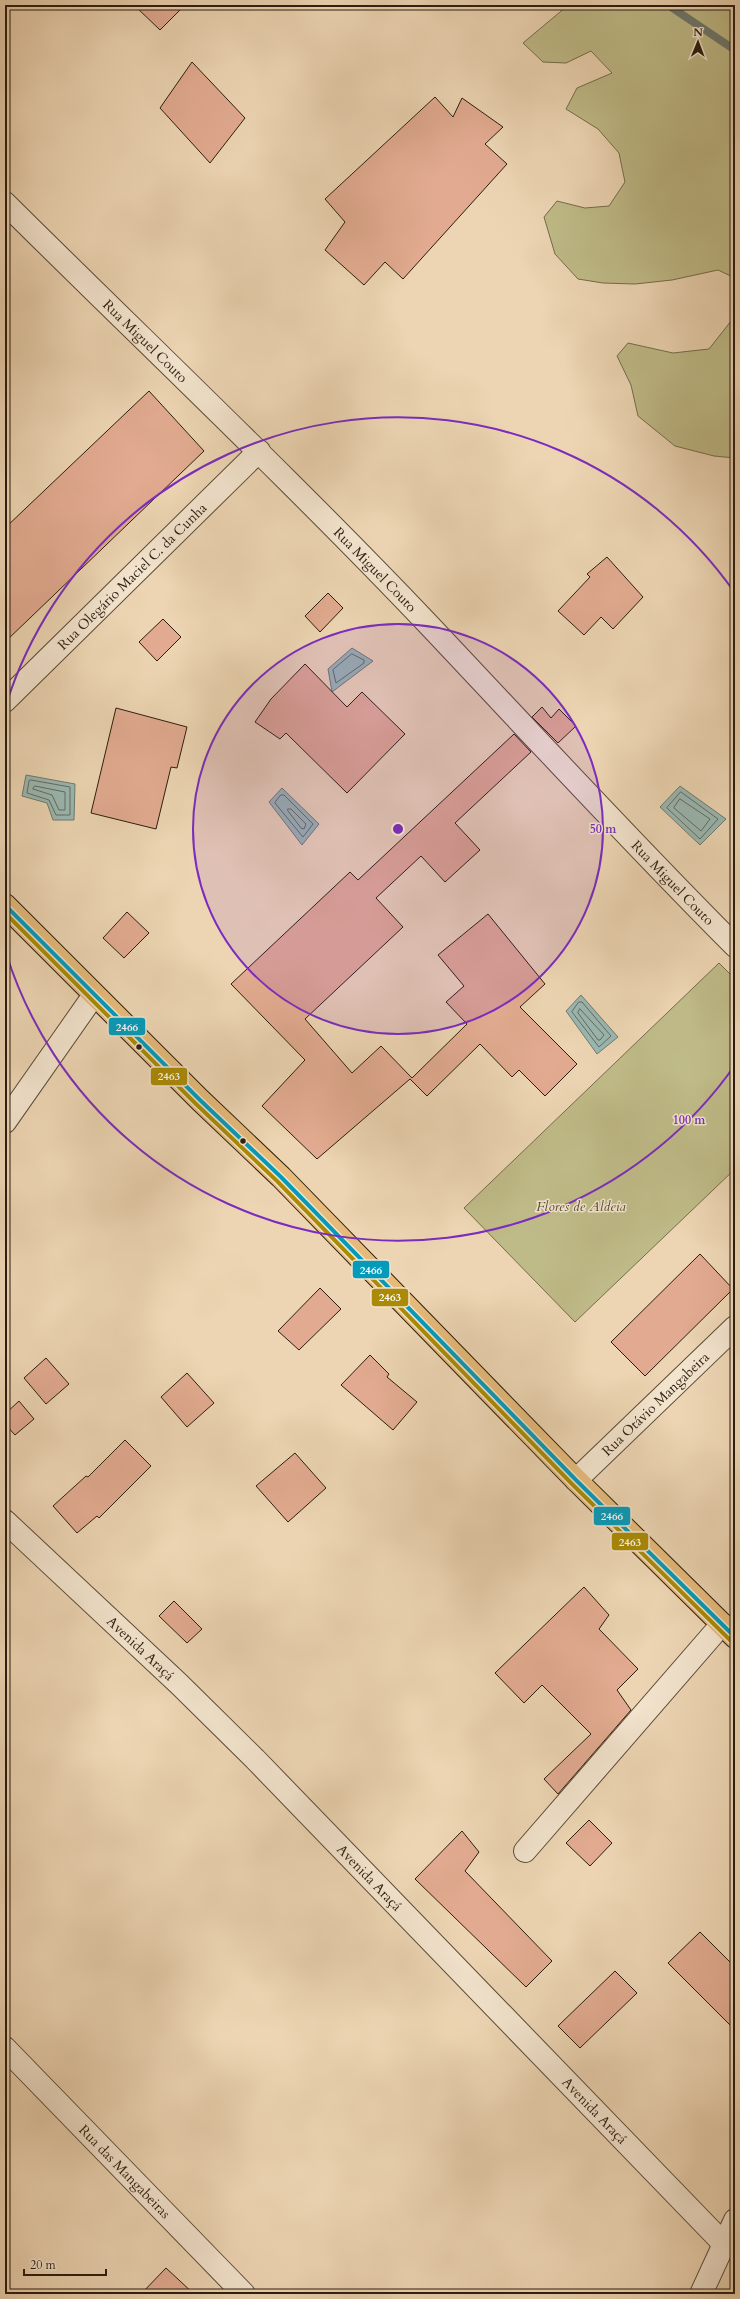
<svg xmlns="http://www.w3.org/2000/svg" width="740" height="2299" font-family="Cardo,serif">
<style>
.green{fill:#bfbb88;stroke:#756c4b}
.water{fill:#9ab8b2;stroke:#6e7a70}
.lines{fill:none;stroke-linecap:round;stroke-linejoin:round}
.shore{stroke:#626a60;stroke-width:1}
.stream{stroke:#6e7a70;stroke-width:8}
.building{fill:#e2ab91;stroke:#2b1d0e}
.minor-casing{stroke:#5c4b37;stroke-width:24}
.major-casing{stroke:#2b1d0e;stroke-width:24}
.minor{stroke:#f3e4ce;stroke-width:22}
.major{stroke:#e6ba7a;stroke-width:22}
.bus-1-casing{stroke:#f3e4ce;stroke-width:7}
.bus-2-casing{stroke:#f3e4ce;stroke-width:7}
.bus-1{stroke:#049bbb;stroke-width:4}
.bus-2{stroke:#aa8a06;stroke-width:4}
.ring{fill:none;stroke:#7b2cbf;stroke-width:2}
.bus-dot{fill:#2b1d0e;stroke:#f3e4ce;stroke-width:1.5}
.labels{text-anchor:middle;stroke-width:3;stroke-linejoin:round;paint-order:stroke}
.street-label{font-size:14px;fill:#2b1d0e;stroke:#f3e4ce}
.park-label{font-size:14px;font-style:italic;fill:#574c33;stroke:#f3e4ce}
.centre{fill:#7b2cbf;stroke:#f3e4ce;stroke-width:2}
.ring-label{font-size:12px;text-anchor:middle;font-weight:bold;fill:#7b2cbf;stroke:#f3e4ce;stroke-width:3;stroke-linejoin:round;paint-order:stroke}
.line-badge{stroke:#f3e4ce;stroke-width:1.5}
.badge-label{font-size:11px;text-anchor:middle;font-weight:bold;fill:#fff}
</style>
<rect width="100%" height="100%" fill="#edd5b3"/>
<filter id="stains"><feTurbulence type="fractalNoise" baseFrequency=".005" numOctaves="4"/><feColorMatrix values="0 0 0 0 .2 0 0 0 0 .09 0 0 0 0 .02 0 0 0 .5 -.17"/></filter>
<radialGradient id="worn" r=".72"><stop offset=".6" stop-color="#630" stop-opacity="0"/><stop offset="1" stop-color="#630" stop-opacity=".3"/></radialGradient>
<path class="green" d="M 566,5 L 735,5 L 735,278 L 718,270 L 672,280 L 635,284 L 603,283 L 578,279 L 555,254 L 544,217 L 557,201 L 585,208 L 609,206 L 625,182 L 619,153 L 598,129 L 566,109 L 577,88 L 612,73 L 591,51 L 566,63 L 543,62 L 523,43 L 566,7 Z
M 735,316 L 735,458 L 714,456 L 675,446 L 638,416 L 631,385 L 617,356 L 628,343 L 673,353 L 709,349 Z
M 719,963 L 735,979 L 735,1169 L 575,1322 L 464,1208 Z"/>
<path class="water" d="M 352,648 L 373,661 L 332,692 L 328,669 Z
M 26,775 L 75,784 L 74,820 L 53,820 L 47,803 L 22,796 Z
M 680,786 L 726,819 L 700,845 L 660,807 Z
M 282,788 L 319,824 L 302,845 L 269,802 Z
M 581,995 L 618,1037 L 597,1054 L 566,1011 Z"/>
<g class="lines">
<path class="shore" d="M 352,654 L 364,660 L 364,663 L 336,683 L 333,670 Z
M 31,780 L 70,787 L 70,815 L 56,815 L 49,800 L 27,793 L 29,781 Z
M 35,786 L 65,792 L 65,810 L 59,810 L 52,795 L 33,789 Z
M 681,792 L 718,819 L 700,839 L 667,808 Z
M 281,795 L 284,795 L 313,824 L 303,837 L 275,803 Z
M 680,799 L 710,819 L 701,831 L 674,808 Z
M 288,809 L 291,809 L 306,824 L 304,829 L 301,828 L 288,811 Z
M 579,1002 L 582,1002 L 611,1036 L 599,1047 L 572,1012 Z
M 580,1009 L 604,1035 L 600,1040 L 598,1040 L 578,1013 Z"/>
<path class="stream" d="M 668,5 L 735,50"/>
</g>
<path class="building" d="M 134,5 L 185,5 L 160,30 Z
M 192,62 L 245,118 L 210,163 L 160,108 Z
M 435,97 L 453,117 L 462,98 L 503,127 L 485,144 L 507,164 L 403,279 L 385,262 L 364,285 L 325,250 L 345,222 L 325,199 Z
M 149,391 L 204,451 L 5,642 L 5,528 Z
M 607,557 L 643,597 L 613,629 L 601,617 L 584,635 L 558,611 L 590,577 L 587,574 Z
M 328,593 L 343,608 L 320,632 L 305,616 Z
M 163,619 L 181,637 L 157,661 L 139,642 Z
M 305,664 L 347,707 L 362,692 L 405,734 L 347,793 L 286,733 L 280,739 L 255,722 L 271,699 Z
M 542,707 L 551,718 L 559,709 L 576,726 L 558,743 L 532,717 Z
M 116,708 L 187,727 L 177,768 L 171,767 L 156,829 L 91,813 Z
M 514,734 L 531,752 L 455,823 L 480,850 L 445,882 L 421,856 L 376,898 L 403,927 L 305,1019 L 352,1073 L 381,1046 L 412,1078 L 467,1024 L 446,1002 L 464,986 L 438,955 L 488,914 L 545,984 L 520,1007 L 577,1064 L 545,1096 L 519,1070 L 512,1077 L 480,1044 L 427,1096 L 410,1079 L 317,1159 L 262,1106 L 305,1060 L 231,984 L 350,872 L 358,880 Z
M 127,912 L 149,933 L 124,958 L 103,938 Z
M 700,1254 L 733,1289 L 645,1376 L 611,1342 Z
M 320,1288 L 341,1309 L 299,1350 L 278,1331 Z
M 370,1355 L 389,1374 L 387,1377 L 417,1402 L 393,1430 L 341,1385 Z
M 46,1358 L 69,1384 L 46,1404 L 24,1378 Z
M 187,1373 L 214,1403 L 187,1427 L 161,1397 Z
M 19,1401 L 34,1419 L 15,1435 L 5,1424 L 5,1414 Z
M 125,1440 L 151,1466 L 99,1518 L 97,1516 L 77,1533 L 53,1506 L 86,1476 L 88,1477 Z
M 295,1453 L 326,1488 L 288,1522 L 256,1486 Z
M 584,1587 L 609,1615 L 599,1629 L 638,1669 L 617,1690 L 631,1710 L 558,1794 L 544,1779 L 591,1734 L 542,1685 L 524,1703 L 495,1673 Z
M 174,1601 L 202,1629 L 187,1643 L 159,1616 Z
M 589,1820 L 612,1843 L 590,1866 L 566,1843 Z
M 462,1831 L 479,1852 L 465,1871 L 552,1961 L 526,1987 L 415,1879 Z
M 700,1932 L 735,1967 L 735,2030 L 668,1963 Z
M 615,1971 L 637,1993 L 580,2048 L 558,2026 Z
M 166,2268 L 194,2294 L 141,2294 Z"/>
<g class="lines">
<g class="minor-casing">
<g id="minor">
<path id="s1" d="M 5,203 C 146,343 291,480 428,624 C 530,732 630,841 735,946"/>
<path id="s2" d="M 5,701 L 259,451"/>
<path d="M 5,1122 L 94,995"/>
<path id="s3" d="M 576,1480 L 735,1327"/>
<path id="s4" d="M 5,1521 L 179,1684 L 255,1759 L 724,2244"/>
<path d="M 525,1851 L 722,1624"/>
<path id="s5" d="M 5,2048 L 244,2294"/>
<path d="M 701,2294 L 735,2220"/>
</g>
</g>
<g class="major-casing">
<path id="major" d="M 5,905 L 200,1100 L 281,1177 L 576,1480 L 735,1637"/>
</g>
<use href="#minor" class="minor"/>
<use href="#major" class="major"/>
<g class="bus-1-casing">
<path id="bus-1" d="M 5,905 L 200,1100 L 281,1177 L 576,1480 L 735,1637"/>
</g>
<g class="bus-2-casing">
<path id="bus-2" d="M 5,913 L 196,1104 L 277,1181 L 572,1484 L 731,1641"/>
</g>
<use href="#bus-1" class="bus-1"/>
<use href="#bus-2" class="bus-2"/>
</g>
<circle cx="398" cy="829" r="205" fill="#7b2cbf" fill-opacity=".12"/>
<g class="ring">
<circle cx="398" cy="829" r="205"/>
<path d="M735 1065A411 411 0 0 1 6 953M6 705A411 411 0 0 1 735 593"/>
</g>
<g class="bus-dot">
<circle cx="139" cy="1047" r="3.5"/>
<circle cx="243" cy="1141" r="3.5"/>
</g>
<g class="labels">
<g class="street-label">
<text dy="5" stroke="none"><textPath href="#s1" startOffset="197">Rua Miguel Couto</textPath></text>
<text dy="5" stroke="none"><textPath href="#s1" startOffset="521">Rua Miguel Couto</textPath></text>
<text dy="5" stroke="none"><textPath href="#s2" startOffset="178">Rua Olegário Maciel C. da Cunha</textPath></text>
<text dy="5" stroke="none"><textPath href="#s1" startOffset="953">Rua Miguel Couto</textPath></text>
<text dy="5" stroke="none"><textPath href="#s3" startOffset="110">Rua Otávio Mangabeira</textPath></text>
<text dy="5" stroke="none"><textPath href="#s4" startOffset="186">Avenida Araçá</textPath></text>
<text dy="5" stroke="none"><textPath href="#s4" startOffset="510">Avenida Araçá</textPath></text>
<text dy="5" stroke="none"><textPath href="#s4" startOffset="834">Avenida Araçá</textPath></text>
<text dy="5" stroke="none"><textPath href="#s5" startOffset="172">Rua das Mangabeiras</textPath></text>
</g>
<g class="park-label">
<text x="581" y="1211">Flores de Aldeia</text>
</g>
</g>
<circle cx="398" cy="829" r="6" class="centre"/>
<g class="ring-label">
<text x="603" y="833">50 m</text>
<text x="689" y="1124">100 m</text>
</g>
<g class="line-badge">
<rect x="108" y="1017" width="38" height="19" rx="4" fill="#049bbb"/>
<rect x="150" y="1067" width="38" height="19" rx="4" fill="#aa8a06"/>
<rect x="352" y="1260" width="38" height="19" rx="4" fill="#049bbb"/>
<rect x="371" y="1288" width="38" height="19" rx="4" fill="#aa8a06"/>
<rect x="593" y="1506" width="38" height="20" rx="4" fill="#049bbb"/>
<rect x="611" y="1532" width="38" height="19" rx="4" fill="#aa8a06"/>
</g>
<g class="badge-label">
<text x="127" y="1031">2466</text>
<text x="169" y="1080">2463</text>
<text x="371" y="1274">2466</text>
<text x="390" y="1301">2463</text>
<text x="612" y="1520">2466</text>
<text x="630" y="1546">2463</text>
</g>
<rect width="740" height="2299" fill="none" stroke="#edd5b3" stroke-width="20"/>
<rect x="6" y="6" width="728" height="2287" fill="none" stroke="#2b1d0e" stroke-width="2"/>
<rect x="10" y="10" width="720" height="2279" fill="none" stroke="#2b1d0e"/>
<g transform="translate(698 42) rotate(1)" stroke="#f3e4ce" stroke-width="3" paint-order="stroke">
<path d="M0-3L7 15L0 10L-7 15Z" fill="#2b1d0e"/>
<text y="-6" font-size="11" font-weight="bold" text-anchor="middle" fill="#2b1d0e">N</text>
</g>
<path d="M24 2269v6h82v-6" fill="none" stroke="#2b1d0e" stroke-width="2"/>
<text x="30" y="2269" font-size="12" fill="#2b1d0e" stroke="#f3e4ce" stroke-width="3" paint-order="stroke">20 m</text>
<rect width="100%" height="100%" filter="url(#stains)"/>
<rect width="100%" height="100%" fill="url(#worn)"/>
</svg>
